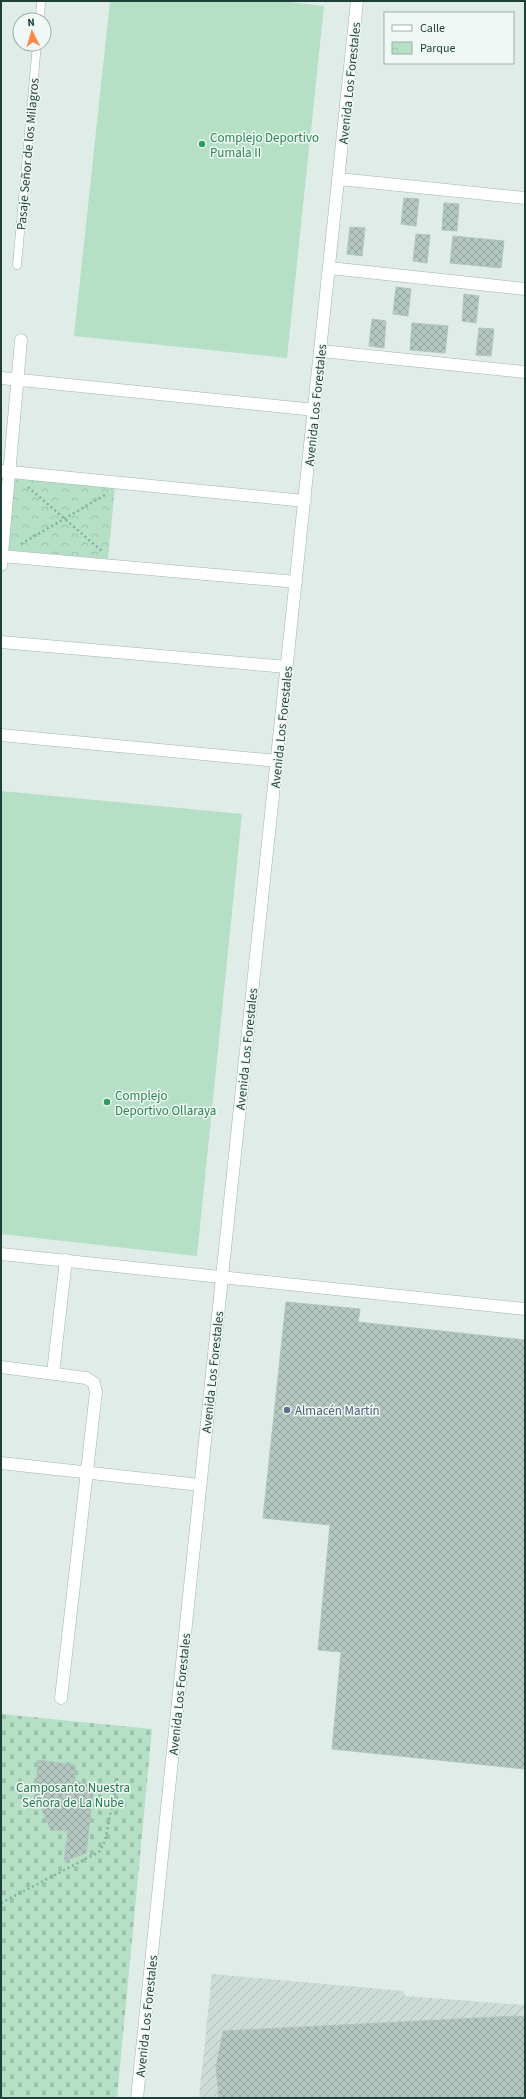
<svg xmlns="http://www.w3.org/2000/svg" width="526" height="2099" font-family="'Source Sans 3',sans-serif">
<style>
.industrial{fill:url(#industrial-furrows)}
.grass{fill:#b5e0c5}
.cemetery{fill:url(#cemetery-stones)}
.park{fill:url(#park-crowns)}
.building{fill:url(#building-cross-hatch);stroke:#b1c6bf}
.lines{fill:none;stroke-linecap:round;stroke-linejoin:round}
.service-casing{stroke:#a1b4af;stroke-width:9}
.minor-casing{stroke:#a1b4af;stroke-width:13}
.path{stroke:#7bb3a7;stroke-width:2.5;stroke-dasharray:2 3;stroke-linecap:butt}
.service{stroke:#fff;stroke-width:8}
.minor{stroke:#fff;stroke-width:12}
.leisure-dot{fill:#2e9e5b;stroke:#f0f8f5;stroke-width:1.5}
.service-dot{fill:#5c6f8a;stroke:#f0f8f5;stroke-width:1.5}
.labels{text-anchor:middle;stroke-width:3;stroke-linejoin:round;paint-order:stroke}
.street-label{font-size:13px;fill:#1e3e38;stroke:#f0f8f5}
.leisure-label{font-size:13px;fill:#27864d;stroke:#f0f8f5;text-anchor:start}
.service-label{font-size:13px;fill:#4e5e75;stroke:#f0f8f5;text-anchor:start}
.park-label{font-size:13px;fill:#24794d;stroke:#f0f8f5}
</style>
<defs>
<pattern id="industrial-furrows" width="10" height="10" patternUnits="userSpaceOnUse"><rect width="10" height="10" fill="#cddcd7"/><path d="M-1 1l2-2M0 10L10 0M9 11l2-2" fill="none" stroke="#b0beb9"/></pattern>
<pattern id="cemetery-stones" width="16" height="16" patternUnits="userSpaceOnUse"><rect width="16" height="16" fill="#b5e0c5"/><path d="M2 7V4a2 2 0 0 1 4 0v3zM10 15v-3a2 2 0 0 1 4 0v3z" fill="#9bc1aa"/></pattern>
<pattern id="park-crowns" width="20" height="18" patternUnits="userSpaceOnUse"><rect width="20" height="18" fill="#b5e0c5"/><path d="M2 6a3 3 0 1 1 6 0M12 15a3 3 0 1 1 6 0" fill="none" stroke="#9bc1aa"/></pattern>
<pattern id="building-cross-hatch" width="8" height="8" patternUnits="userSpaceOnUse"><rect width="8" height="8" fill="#b4c7c1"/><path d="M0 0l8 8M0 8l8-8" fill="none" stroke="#92a39e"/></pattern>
</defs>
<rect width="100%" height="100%" fill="#dfece7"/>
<path class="industrial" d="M 212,1974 L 404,1991 L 405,1996 L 525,2005 L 525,2098 L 199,2098 Z"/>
<path class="grass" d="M 110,1 L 279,1 L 324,6 L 287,358 L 74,336 Z
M 1,791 L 242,814 L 197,1256 L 1,1234 Z"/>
<path class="cemetery" d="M 1,1714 L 152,1729 L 117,2098 L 1,2098 Z"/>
<path class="park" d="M 14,477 L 115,486 L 108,559 L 8,550 Z"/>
<path class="building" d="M 404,198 L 419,199 L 416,226 L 401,224 Z
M 444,203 L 459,204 L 457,231 L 442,230 Z
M 350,227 L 365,228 L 362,256 L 347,254 Z
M 416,234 L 430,235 L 427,263 L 413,261 Z
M 453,236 L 504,241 L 501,268 L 450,263 Z
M 396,287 L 411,289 L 408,316 L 393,314 Z
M 464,294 L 479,296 L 476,323 L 462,321 Z
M 372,319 L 386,321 L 384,348 L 369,346 Z
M 412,323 L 448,326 L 445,353 L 410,350 Z
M 479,328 L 494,329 L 491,356 L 476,355 Z
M 286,1302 L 360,1309 L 358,1322 L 525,1340 L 525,1769 L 332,1749 L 341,1652 L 318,1650 L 330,1525 L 263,1518 Z
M 38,1760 L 75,1765 L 75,1781 L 94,1786 L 86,1853 L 64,1861 L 68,1831 L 51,1830 L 35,1795 Z
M 516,2016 L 525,2017 L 525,2098 L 219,2098 L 216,2067 L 223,2031 Z"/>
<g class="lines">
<g class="service-casing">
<path id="service" d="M 40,20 L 41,1
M 17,265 L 37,44"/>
</g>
<g class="minor-casing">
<path id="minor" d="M 339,179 L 525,198
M 330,268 L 525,289
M 321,351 L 525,372
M 1,378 L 315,410
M 1,471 L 305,501
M 1,556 L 296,582
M 1,565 L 21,340
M 1,642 L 287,667
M 1,735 L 277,761
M 1,1254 L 525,1309
M 1,1367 L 86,1378 L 94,1383 L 96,1392 L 61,1698
M 53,1373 L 66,1260
M 1,1463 L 200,1485
M 137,2098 L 222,1277 L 357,1"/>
</g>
<path class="path" d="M 28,487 L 103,552
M 21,544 L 105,495
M 1,1903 L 99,1852 L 105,1841 L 118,1775"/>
<use href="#service" class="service"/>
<use href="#minor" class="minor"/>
</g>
<g class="leisure-dot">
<circle cx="202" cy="144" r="4"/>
<circle cx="107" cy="1102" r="4"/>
</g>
<circle class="service-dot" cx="287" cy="1410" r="4"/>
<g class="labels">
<g class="street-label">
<text transform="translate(349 83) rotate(-84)" y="5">Avenida Los Forestales</text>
<text transform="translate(27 154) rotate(-85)" y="5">Pasaje Señor de los Milagros</text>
<text transform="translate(315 405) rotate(-84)" y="5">Avenida Los Forestales</text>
<text transform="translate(281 727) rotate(-84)" y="5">Avenida Los Forestales</text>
<text transform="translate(246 1049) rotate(-84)" y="5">Avenida Los Forestales</text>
<text transform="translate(212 1372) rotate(-84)" y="5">Avenida Los Forestales</text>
<text transform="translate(179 1694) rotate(-84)" y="5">Avenida Los Forestales</text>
<text transform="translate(146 2016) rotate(-84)" y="5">Avenida Los Forestales</text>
</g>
<g class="leisure-label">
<text x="210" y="142">Complejo Deportivo<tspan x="210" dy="15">Pumala II</tspan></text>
<text x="115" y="1100">Complejo<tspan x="115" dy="15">Deportivo Ollaraya</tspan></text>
</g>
<g class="service-label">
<text x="295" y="1415">Almacén Martín</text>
</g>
<g class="park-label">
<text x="73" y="1792">Camposanto Nuestra<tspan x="73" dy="15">Señora de La Nube</tspan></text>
</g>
</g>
<rect width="526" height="2099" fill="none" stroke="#1e3e38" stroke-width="4"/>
<rect x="384" y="12" width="130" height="52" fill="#f0f8f5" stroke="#9caea9"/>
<rect x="392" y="25" width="20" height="6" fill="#ffffff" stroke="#9caea9"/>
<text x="420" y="32" font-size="12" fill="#1e3e38">Calle</text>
<rect x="392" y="42" width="20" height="12" fill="url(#park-crowns)" stroke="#9caea9"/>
<text x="420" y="52" font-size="12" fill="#1e3e38">Parque</text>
<g transform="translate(32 32) rotate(355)"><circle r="19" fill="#f0f8f5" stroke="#9caea9"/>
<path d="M0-3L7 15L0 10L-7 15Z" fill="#ff874a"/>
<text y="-6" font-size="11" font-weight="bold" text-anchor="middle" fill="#1e3e38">N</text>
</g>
</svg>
